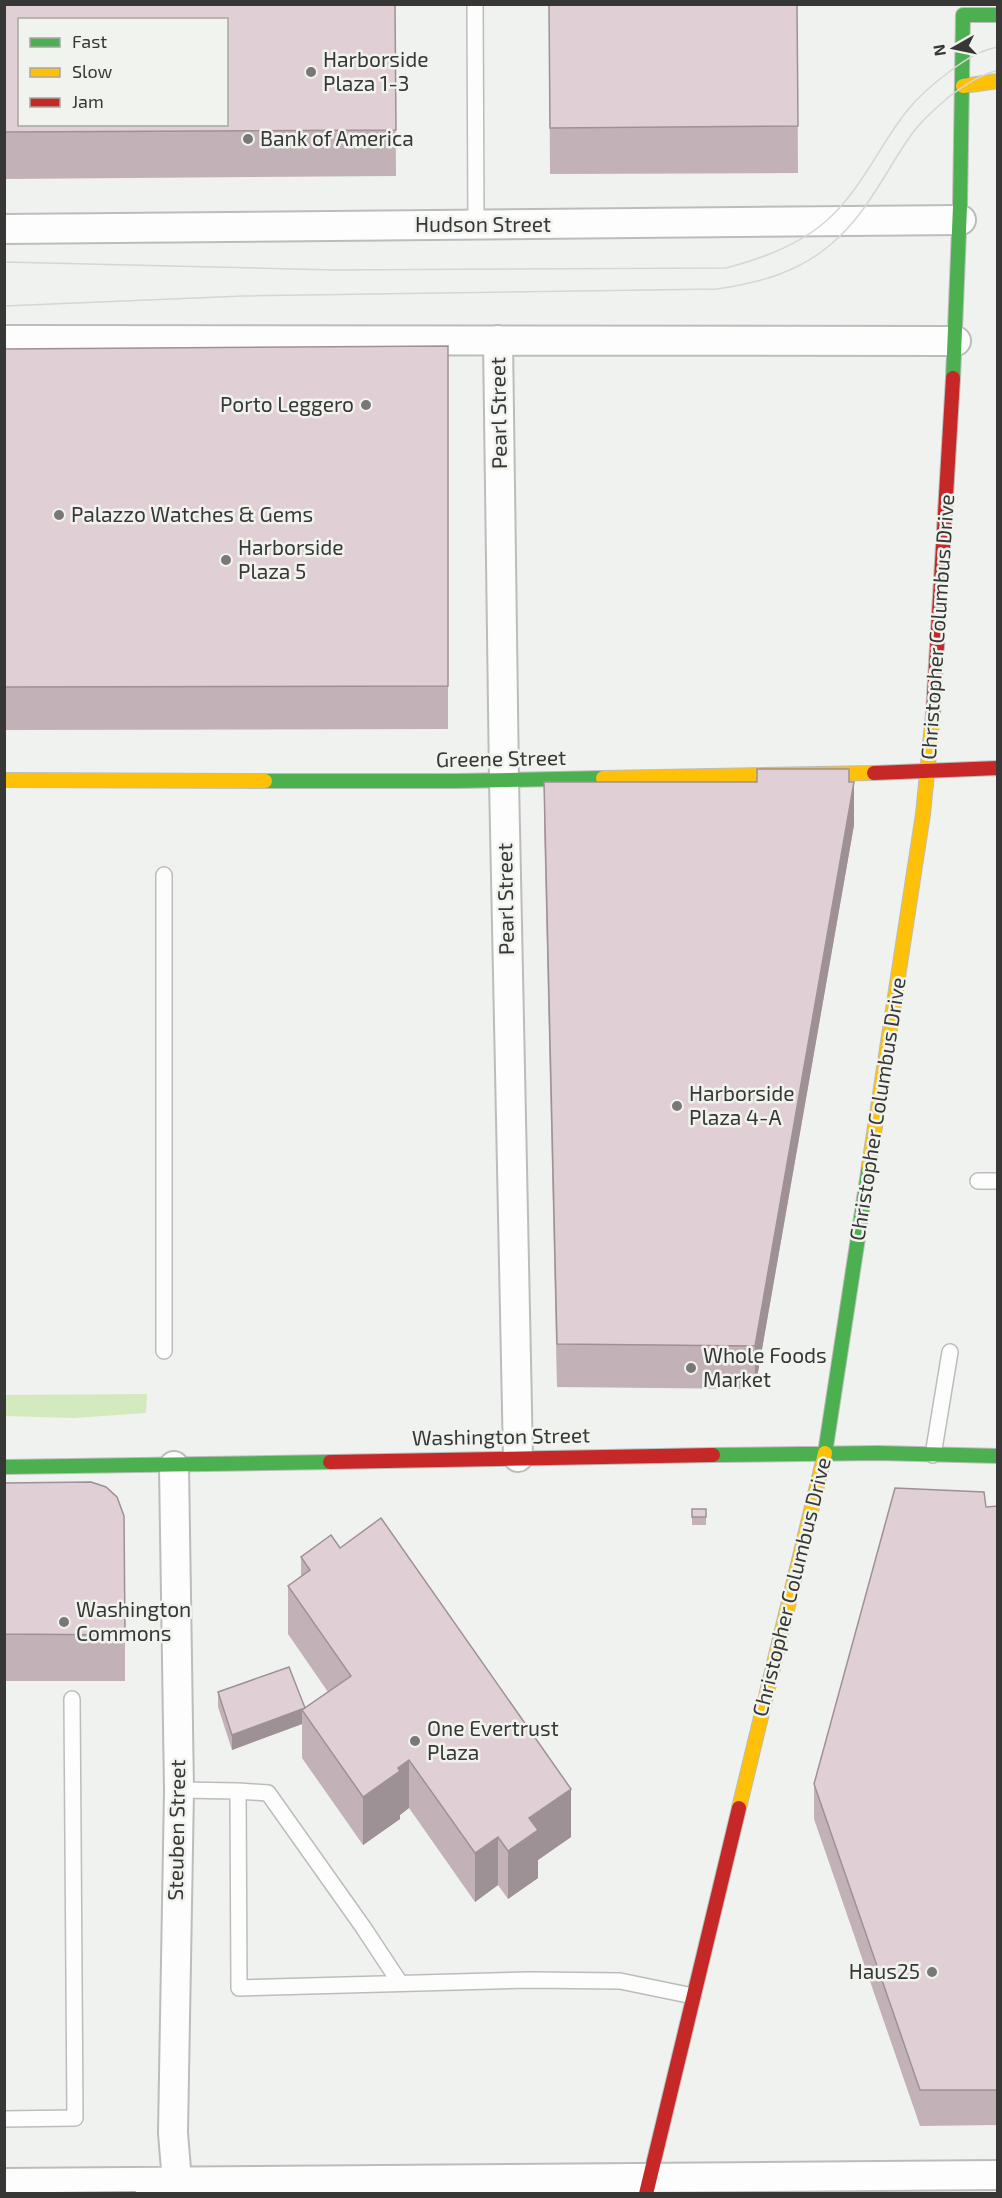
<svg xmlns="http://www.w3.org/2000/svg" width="1002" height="2198" font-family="'Exo 2',sans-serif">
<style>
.green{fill:#d2eabe}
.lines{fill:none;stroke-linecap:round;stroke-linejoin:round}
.lane-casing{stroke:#bcbdbb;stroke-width:18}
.street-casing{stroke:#bcbdbb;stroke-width:32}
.fast-casing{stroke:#bcbdbb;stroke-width:16}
.slow-casing{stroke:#bcbdbb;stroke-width:16}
.jam-casing{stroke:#bcbdbb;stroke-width:16}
.lane{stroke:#fdfdfd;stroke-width:15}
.street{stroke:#fdfdfd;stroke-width:28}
.fast{stroke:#4caf50;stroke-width:14}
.slow{stroke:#ffc107;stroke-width:14}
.jam{stroke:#c62828;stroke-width:14}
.tram{stroke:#d5d6d5;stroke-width:1.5}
.wall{fill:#c2b2b8}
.shaded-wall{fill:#9e9196}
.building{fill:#e1cfd6;stroke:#9e9196;stroke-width:1.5;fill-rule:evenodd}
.poi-dot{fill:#787977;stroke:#f0f3ee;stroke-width:2}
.labels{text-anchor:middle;stroke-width:5;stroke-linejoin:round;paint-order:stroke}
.poi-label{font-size:21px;fill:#373836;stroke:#f0f3ee;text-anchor:start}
.street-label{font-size:21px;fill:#373836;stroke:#f0f3ee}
</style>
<rect width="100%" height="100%" fill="#f0f2ef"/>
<path class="green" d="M 147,1394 L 146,1413 L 74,1418 L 5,1416 L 5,1395 Z"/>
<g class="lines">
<g class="lane-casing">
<path id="lane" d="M 475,4 L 476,225
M 978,1181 L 998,1181
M 164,1351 L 164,875
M 933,1455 L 950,1352
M 179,1790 L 238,1791 L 239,1988 L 529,1980 L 620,1981 L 693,1996
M 238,1791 L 268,1793 L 363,1927 L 400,1983
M 4,2119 L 75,2118 L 72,1699"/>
</g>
<g class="street-casing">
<path id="street" d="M 4,229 L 961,220
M 4,340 L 956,341
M 498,340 L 504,780 L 518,1457
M 174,1466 L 179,1790 L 173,2133 L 178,2194
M 4,2183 L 998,2175"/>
</g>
<g class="fast-casing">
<path id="fast" d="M 953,378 L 960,206 L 963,15 L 998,15
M 265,781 L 457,781 L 603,778
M 825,1453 L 869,1166
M 713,1455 L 878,1453 L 998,1456
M 4,1467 L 330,1462"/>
</g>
<g class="slow-casing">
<path id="slow" d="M 963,86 L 998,81
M 603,778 L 874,773
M 4,780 L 265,781
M 869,1166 L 923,814 L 933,714
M 739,1808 L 825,1453"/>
</g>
<g class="jam-casing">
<path id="jam" d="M 933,714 L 953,378
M 874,773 L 998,768
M 330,1462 L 713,1455
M 646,2194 L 739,1808"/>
</g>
<use href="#lane" class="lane"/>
<use href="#street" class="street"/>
<use href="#fast" class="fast"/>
<use href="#slow" class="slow"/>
<use href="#jam" class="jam"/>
<path class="tram" d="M 4,262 L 334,270 L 726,268 C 761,259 797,246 825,222 C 860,192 878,148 906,112 C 918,97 934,83 949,72 C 963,61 980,50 998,47
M 4,306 L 243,296 L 717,289 C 758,283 797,273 830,245 C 866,216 885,172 911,135 C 922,120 936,108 950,96 C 964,85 980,75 998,70"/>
</g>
<path class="wall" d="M 4,4 L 395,4 L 396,176 L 4,179 Z
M 549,4 L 797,4 L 798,173 L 550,174 Z
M 448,346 L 448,729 L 4,730 L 4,349 Z
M 544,782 L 849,782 L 854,825 L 755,1389 L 557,1387 L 544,825 Z
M 4,1483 L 125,1635 L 125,1681 L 4,1681 Z
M 998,1506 L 998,2125 L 920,2126 L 814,1819 L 814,1784 L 986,1507 Z
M 692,1509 L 706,1509 L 706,1525 L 692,1525 Z
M 340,1548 L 571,1837 L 538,1860 L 538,1878 L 508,1899 L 498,1885 L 475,1902 L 409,1808 L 400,1815 L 400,1819 L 363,1845 L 302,1758 L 302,1724 L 232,1750 L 218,1707 L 218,1692 L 305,1708 L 328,1692 L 288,1634 L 288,1586 L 301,1577 L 301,1557 Z"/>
<path class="shaded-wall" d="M 854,782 L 854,825 L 755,1389 L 755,1346 Z
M 305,1708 L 302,1710 L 302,1724 L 232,1750 L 232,1735 Z
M 409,1760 L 409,1808 L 400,1815 L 400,1819 L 363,1845 L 363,1797 L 398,1768 Z
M 571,1789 L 571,1837 L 538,1860 L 538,1878 L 508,1899 L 508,1851 L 529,1818 Z
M 498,1837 L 498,1885 L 475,1902 L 475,1853 Z"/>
<path class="building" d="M 4,4 L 395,4 L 396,130 L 4,132 ZM 20,20 L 226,20 L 226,124 L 20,124 Z
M 549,4 L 797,4 L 798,126 L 550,128 Z
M 448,346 L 448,686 L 4,687 L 4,349 Z
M 757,769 L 849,769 L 849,782 L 854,782 L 755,1346 L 557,1344 L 544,782 L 757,782 Z
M 91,1482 L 106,1487 L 117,1497 L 124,1516 L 125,1635 L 4,1634 L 4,1483 Z
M 895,1488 L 984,1492 L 986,1507 L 998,1506 L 998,2090 L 920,2090 L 814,1784 Z
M 692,1509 L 706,1509 L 706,1517 L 692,1517 Z
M 381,1518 L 571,1789 L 529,1818 L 538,1830 L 508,1851 L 498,1837 L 475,1853 L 409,1760 L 398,1768 L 400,1771 L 363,1797 L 302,1710 L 351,1676 L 288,1586 L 310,1570 L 301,1557 L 331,1535 L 340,1548 Z
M 289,1667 L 305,1708 L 232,1735 L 218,1692 Z
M 135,2192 L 135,2193 L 23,2193 Z"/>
<g class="poi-dot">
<circle cx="311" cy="72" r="6"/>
<circle cx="248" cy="139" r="6"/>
<circle cx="366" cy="405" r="6"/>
<circle cx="59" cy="515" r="6"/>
<circle cx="226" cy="560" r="6"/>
<circle cx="677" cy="1106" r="6"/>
<circle cx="691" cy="1368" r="6"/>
<circle cx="64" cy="1622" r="6"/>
<circle cx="415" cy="1741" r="6"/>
<circle cx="932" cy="1972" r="6"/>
</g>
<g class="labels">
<g class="poi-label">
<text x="323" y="67">Harborside<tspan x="323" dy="24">Plaza 1-3</tspan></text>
<text x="260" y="146">Bank of America</text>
<text x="354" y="412" text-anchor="end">Porto Leggero</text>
<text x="71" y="522">Palazzo Watches &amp; Gems</text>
<text x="238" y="555">Harborside<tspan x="238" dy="24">Plaza 5</tspan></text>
<text x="689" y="1101">Harborside<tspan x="689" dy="24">Plaza 4-A</tspan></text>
<text x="703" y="1363">Whole Foods<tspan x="703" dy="24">Market</tspan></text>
<text x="76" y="1617">Washington<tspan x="76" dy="24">Commons</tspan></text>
<text x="427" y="1736">One Evertrust<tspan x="427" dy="24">Plaza</tspan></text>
<text x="920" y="1979" text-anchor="end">Haus25</text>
</g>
<g class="street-label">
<text x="483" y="232">Hudson Street</text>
<text transform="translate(499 413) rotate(-91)" y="7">Pearl Street</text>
<text transform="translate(938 627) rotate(-86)" y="7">Christopher Columbus Drive</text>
<text transform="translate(501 759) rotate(-1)" y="7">Greene Street</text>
<text transform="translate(506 899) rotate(-91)" y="7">Pearl Street</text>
<text transform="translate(878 1109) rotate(-81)" y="7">Christopher Columbus Drive</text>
<text transform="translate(501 1437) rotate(-1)" y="7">Washington Street</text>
<text transform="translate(792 1587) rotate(-76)" y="7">Christopher Columbus Drive</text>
<text transform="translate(177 1830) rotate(-89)" y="7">Steuben Street</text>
</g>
</g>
<rect width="1002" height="2198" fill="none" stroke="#373836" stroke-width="12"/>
<rect x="18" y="18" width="210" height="108" fill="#f0f3ee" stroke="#a6a8a4" stroke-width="1.5"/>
<rect x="30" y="38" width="30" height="9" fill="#4caf50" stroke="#a6a8a4" stroke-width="1.5"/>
<text x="72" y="48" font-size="18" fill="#373836">Fast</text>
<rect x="30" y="68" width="30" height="9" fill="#ffc107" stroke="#a6a8a4" stroke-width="1.5"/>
<text x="72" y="78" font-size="18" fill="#373836">Slow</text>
<rect x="30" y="98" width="30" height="9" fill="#c62828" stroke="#a6a8a4" stroke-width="1.5"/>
<text x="72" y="108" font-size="18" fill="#373836">Jam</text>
<g transform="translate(954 48) rotate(261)" stroke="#f0f3ee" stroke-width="4.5" paint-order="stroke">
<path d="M0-4.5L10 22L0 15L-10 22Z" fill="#373836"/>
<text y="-9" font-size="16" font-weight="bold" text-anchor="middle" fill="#373836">N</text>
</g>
</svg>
